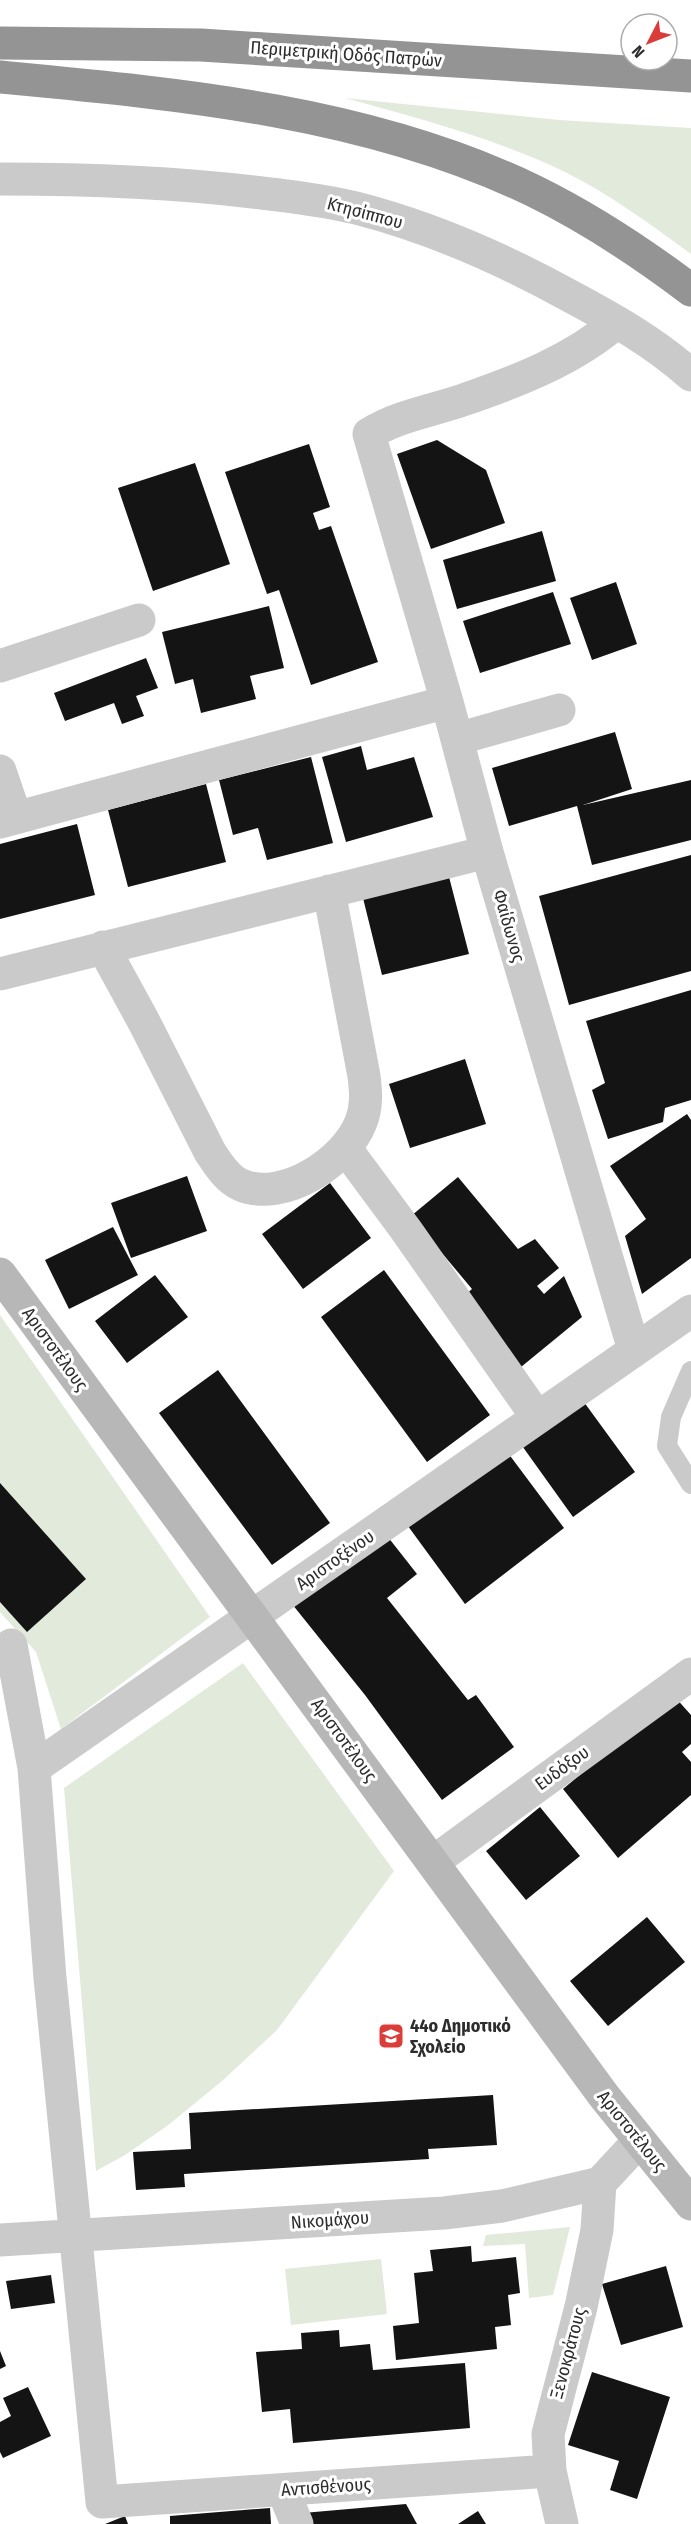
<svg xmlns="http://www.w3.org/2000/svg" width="691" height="2524" font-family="'Fira Sans Condensed',sans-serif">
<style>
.green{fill:#e2eadb}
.building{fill:#141414}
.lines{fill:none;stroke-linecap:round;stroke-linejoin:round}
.service{stroke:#cacaca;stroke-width:20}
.minor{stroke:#cacaca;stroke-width:33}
.secondary{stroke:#b7b7b7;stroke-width:33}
.motorway{stroke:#949494;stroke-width:33}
.labels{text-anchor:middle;stroke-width:6;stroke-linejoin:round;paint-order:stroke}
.street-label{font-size:18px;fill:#2d2d2d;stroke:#fff}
.poi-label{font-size:18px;font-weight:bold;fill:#2d2d2d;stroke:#fff;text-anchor:start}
</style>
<rect width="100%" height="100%" fill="#fff"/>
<path class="green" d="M 345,98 L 559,120 L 691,128 L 691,254 C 651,225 610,194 565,172 C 498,139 417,118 345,98 Z
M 0,1315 L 210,1617 L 61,1729 L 36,1652 L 0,1612 Z
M 243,1663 L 394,1871 L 277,2030 L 222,2081 L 167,2126 L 125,2155 L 96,2171 L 64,1788 Z
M 570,2227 L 553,2295 L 529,2298 L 525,2244 L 483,2246 L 486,2235 Z
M 381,2259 L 387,2314 L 291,2325 L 285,2269 Z"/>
<path class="building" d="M 437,440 L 486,470 L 505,523 L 431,549 L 397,454 Z
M 309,444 L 330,507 L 313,513 L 319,530 L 331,526 L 378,662 L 311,685 L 279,590 L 267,594 L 225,472 Z
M 195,463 L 230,564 L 153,591 L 118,488 Z
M 542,531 L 556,581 L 457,609 L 443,560 Z
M 616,582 L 637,644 L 592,660 L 570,598 Z
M 553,592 L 571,644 L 480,673 L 463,621 Z
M 269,606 L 284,668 L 250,676 L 256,699 L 201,713 L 193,679 L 175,684 L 162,632 Z
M 146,658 L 158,688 L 136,696 L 144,716 L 122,724 L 114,703 L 65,721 L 54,693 Z
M 615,732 L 632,789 L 583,805 L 691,780 L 691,840 L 592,865 L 577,806 L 509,826 L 492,768 Z
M 361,746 L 367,770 L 414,757 L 433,817 L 346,842 L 322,757 Z
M 311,757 L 333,843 L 267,860 L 258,828 L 233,835 L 219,780 Z
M 206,784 L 226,862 L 128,887 L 108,810 Z
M 77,824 L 95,895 L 0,919 L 0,844 Z
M 691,855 L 691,971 L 569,1005 L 539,896 Z
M 448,873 L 469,954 L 382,975 L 362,894 Z
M 691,990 L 691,1100 L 665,1108 L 663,1122 L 608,1139 L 592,1090 L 605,1083 L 586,1021 Z
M 465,1059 L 486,1124 L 410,1148 L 389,1084 Z
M 687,1114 L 691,1120 L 691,1258 L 642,1294 L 625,1236 L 646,1219 L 610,1166 Z
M 187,1176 L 207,1231 L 131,1258 L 111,1203 Z
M 458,1177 L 518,1249 L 535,1239 L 559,1268 L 537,1286 L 544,1294 L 564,1276 L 582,1317 L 521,1367 L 464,1296 L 472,1289 L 411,1216 Z
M 330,1183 L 371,1238 L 303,1289 L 262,1234 Z
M 113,1227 L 138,1275 L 69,1309 L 45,1260 Z
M 384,1270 L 490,1415 L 427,1462 L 321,1317 Z
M 155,1275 L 188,1317 L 127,1363 L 95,1321 Z
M 218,1370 L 330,1523 L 272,1565 L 159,1413 Z
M 581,1398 L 635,1472 L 573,1517 L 520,1443 Z
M 505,1449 L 564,1528 L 465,1604 L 405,1522 Z
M 0,1483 L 86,1579 L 27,1632 L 0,1602 Z
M 384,1532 L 417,1574 L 387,1598 L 468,1700 L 476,1695 L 514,1747 L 442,1800 L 365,1695 L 292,1604 Z
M 674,1696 L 691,1715 L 691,1744 L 682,1752 L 691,1762 L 691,1795 L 618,1858 L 563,1789 Z
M 540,1807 L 580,1856 L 526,1900 L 486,1851 Z
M 647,1917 L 685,1962 L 608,2026 L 570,1981 Z
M 493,2095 L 497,2145 L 428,2149 L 429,2159 L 184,2174 L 185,2187 L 136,2190 L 133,2152 L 191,2149 L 189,2113 Z
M 471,2246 L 472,2262 L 516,2257 L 520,2293 L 508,2295 L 511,2325 L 495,2327 L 497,2349 L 396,2360 L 393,2326 L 419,2323 L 414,2273 L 433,2271 L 430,2250 Z
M 666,2266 L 683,2327 L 621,2345 L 602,2284 Z
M 51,2275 L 55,2303 L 11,2309 L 6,2281 Z
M 339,2330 L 340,2347 L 370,2344 L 373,2370 L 465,2363 L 470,2428 L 293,2443 L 290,2409 L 262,2412 L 256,2352 L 302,2349 L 301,2333 Z
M 0,2351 L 6,2366 L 0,2369 Z
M 592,2372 L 670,2397 L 637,2499 L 610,2490 L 619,2461 L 568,2445 Z
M 28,2387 L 51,2436 L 3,2458 L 0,2452 L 0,2422 L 11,2416 L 3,2398 Z
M 406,2504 L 417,2524 L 308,2524 L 303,2513 Z
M 270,2508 L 271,2524 L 170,2524 L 170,2516 Z
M 478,2511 L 486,2524 L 458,2524 Z
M 125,2516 L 128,2524 L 105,2524 Z"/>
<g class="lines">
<path class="service" d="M 691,1371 L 671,1417 L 667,1446 L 691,1484"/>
<path class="minor" d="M 0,179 C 85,179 169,182 253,192 C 288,196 323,200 356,208 C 430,227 503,259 570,296 C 613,319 654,342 691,375
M 617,322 C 573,360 518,381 463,400 C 431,411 397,416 369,434 L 447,702 L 487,852 L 634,1350
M 0,666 L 139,620
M 457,739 L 559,710
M 0,771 L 16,818
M 0,822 L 447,702
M 103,947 L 144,1022 L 210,1152 C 218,1164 227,1179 241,1185 C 284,1203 346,1161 361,1122 C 367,1107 366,1092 364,1076 L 329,891
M 0,974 L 487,852
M 346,1149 L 406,1230 L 537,1417
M 11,1645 L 34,1768 L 50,1978 L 102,2502 L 550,2471
M 34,1768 L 691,1311
M 433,1862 L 691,1674
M 0,2240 L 444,2213 L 502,2206 L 600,2183 L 639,2141
M 283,2490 L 297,2524
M 562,2524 L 550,2471 L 548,2434 L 581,2307 L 597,2230 L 600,2183"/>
<path class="secondary" d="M 0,1274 L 604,2096 L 691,2204"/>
<path class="motorway" d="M 0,43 L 201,45 L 691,76
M 0,77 C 180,94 369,111 534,191 C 589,218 642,253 691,290"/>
</g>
<defs>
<g id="school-square" transform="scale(1.35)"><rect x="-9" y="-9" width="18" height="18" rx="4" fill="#da3c39" stroke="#fff"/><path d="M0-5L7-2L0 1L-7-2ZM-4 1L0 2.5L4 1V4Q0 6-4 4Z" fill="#fff"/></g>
</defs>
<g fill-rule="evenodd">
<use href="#school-square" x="391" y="2036"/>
</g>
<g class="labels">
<g class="street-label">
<text transform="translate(346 54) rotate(4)" y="6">Περιμετρική Οδός Πατρών</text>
<text transform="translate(365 213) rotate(15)" y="6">Κτησίππου</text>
<text transform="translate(509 926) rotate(74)" y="6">Φαίδωνος</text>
<text transform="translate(55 1349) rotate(54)" y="6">Αριστοτέλους</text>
<text transform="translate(335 1560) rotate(-35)" y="6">Αριστοξένου</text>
<text transform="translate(344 1740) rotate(54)" y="6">Αριστοτέλους</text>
<text transform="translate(562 1768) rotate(-36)" y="6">Ευδόξου</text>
<text transform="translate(632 2131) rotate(51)" y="6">Αριστοτέλους</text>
<text transform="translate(330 2220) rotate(-4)" y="6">Νικομάχου</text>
<text transform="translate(568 2353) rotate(-75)" y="6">Ξενοκράτους</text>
<text transform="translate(326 2487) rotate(-4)" y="6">Αντισθένους</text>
</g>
<g class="poi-label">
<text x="410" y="2032">44ο Δημοτικό<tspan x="410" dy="21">Σχολείο</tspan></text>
</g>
</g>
<g transform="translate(649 42) rotate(228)"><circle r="28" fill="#ffffff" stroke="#ababab" stroke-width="1.5"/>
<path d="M0-4.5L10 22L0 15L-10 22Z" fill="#da3c39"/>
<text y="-9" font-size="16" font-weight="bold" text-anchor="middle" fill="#2d2d2d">N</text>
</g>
</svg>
